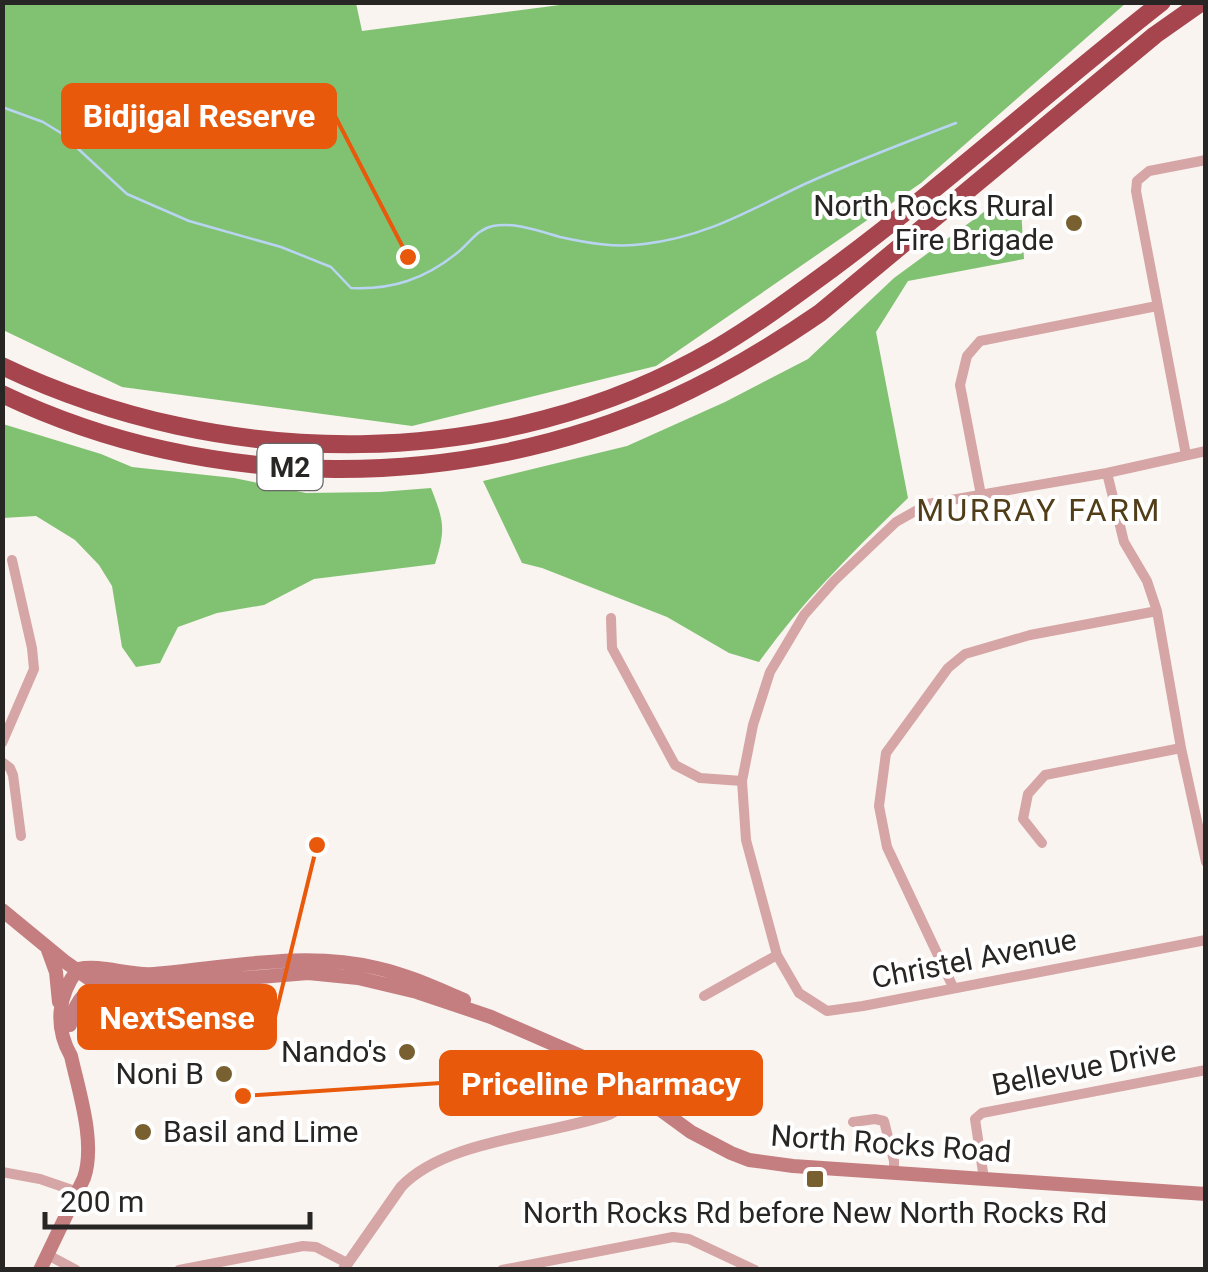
<svg xmlns="http://www.w3.org/2000/svg" width="1208" height="1272" font-family="Roboto,sans-serif">
<style>
.forest{fill:#81c272}
.lines{fill:none;stroke-linecap:round;stroke-linejoin:round}
.stream{stroke:#b8d4f2;stroke-width:2.5}
.minor{stroke:#d6a5a6;stroke-width:10}
.tertiary{stroke:#d6a5a6;stroke-width:11}
.secondary{stroke:#c47e80;stroke-width:14}
.motorway{stroke:#a7454e;stroke-width:18}
.poi-dot{fill:#786031;stroke:#fff;stroke-width:4}
.labels{text-anchor:middle;stroke-width:8;stroke-linejoin:round;paint-order:stroke}
.shield{fill:#fff;stroke:#686766;stroke-width:2.5}
.shield-label{font-size:28px;font-weight:bold;fill:#282625}
.poi-label{font-size:30px;fill:#282625;stroke:#fff;text-anchor:end}
.street-label{font-size:30px;fill:#282625;stroke:#fff}
.neighbourhood-label{font-size:32px;letter-spacing:2.5px;fill:#513e18;stroke:#fff}
.leader{fill:none;stroke:#e8590c;stroke-width:4}
.callout-dot{fill:#e8590c;stroke:#fff;stroke-width:4}
.callout{fill:#e8590c;stroke:#e8590c;stroke-width:4}
.callout-label{font-size:32px;text-anchor:middle;font-weight:bold;fill:#fff}
</style>
<rect width="100%" height="100%" fill="#f9f4f0"/>
<path class="forest" d="M 575,3 L 1126,3 L 921,183 L 656,366 L 412,426 L 122,387 L 3,330 L 3,3 L 356,3 L 362,31 Z
M 1003,198 L 1021,207 L 1024,259 L 908,281 L 876,332 L 908,498 C 855,550 802,601 759,662 L 729,653 L 667,617 L 542,568 L 522,563 L 483,481 L 627,446 L 725,402 L 808,359 L 894,278 Z
M 3,424 L 101,454 L 132,467 L 234,478 L 306,493 L 380,492 L 431,488 C 444,521 446,529 435,564 L 314,579 L 264,605 L 217,613 L 178,627 L 160,663 L 136,667 L 122,647 L 112,586 L 99,565 L 75,540 L 36,516 L 3,518 Z"/>
<g class="lines">
<path class="stream" d="M 2,107 L 43,122 L 61,133 L 127,194 L 189,221 L 281,247 L 331,267 L 351,288 C 392,290 425,279 457,253 C 469,244 477,229 493,226 C 515,222 539,231 560,237 C 587,243 616,248 644,244 C 707,237 751,209 807,183 C 856,161 906,142 956,123"/>
<path class="minor" d="M 1206,451 L 1107,473 L 928,504 L 896,522 L 834,581 L 804,615 L 770,672 L 753,725 L 742,781 L 746,840 L 777,955 L 799,993 L 827,1011 L 863,1006 L 1206,940
M 1186,455 L 1136,191 L 1137,181 L 1149,171 L 1206,160
M 1107,473 L 1124,542 L 1147,581 L 1157,611 L 1181,748 L 1206,862
M 981,495 L 960,385 L 967,356 L 980,341 L 1157,306
M 611,618 L 612,648 L 675,765 L 700,778 L 742,781
M 2,743 L 34,669 L 32,648 L 12,560
M 2,762 L 10,768 L 13,775 L 21,836
M 1042,843 L 1023,819 L 1028,794 L 1045,775 L 1181,748
M 953,987 L 887,847 L 879,806 L 886,753 L 948,668 L 965,654 L 1030,635 L 1157,611
M 704,996 L 777,955
M 853,1122 L 875,1119 L 884,1121 L 894,1161 L 894,1172
M 2,1172 L 40,1179 L 78,1192
M 984,1179 L 975,1119 L 982,1113 L 1206,1070
M 48,1255 L 76,1270
M 179,1270 L 303,1246 L 316,1247 L 347,1263
M 502,1270 L 673,1237 L 689,1239 L 755,1270"/>
<path class="tertiary" d="M 343,1270 L 401,1187 C 446,1139 549,1136 610,1114 L 619,1109 L 634,1091"/>
<path class="secondary" d="M 2,910 L 64,961 L 88,978 L 95,980 L 178,984 L 308,973 L 358,978 L 417,992 L 491,1017 L 583,1057 L 617,1078 L 691,1132 L 731,1153 L 749,1160 L 793,1166 L 1206,1194
M 48,950 L 56,972 L 59,1002
M 70,1025 C 74,1003 85,988 107,981
M 40,1270 L 84,1178 C 96,1143 79,1092 71,1056 C 54,1026 58,995 78,969 C 102,964 128,976 154,974 C 228,968 303,950 377,968 C 408,975 436,988 464,1000"/>
<path class="motorway" d="M 2,366 C 224,472 500,474 715,349 C 756,325 795,296 833,268 C 946,184 1051,89 1162,2
M 2,394 C 209,493 460,493 669,400 C 722,376 772,346 820,313 L 1155,35 L 1202,2"/>
</g>
<g class="poi-dot">
<circle cx="1074" cy="223" r="10"/>
<circle cx="407" cy="1052" r="10"/>
<circle cx="224" cy="1074" r="10"/>
<circle cx="143" cy="1132" r="10"/>
<rect x="805" y="1169" width="20" height="20" rx="5"/>
</g>
<g class="labels">
<rect class="shield" x="257.5" y="444" width="65" height="46" rx="8"/>
<g class="shield-label">
<text x="290" y="477">M2</text>
</g>
<g class="poi-label">
<text x="1054" y="216">North Rocks Rural<tspan x="1054" dy="34">Fire Brigade</tspan></text>
<text x="387" y="1062">Nando's</text>
<text x="204" y="1084">Noni B</text>
<text x="163" y="1142" text-anchor="start">Basil and Lime</text>
<text x="815" y="1223" text-anchor="middle">North Rocks Rd before New North Rocks Rd</text>
</g>
<g class="street-label">
<text transform="translate(974 959) rotate(-11)" y="10">Christel Avenue</text>
<text transform="translate(1084 1068) rotate(-11)" y="10">Bellevue Drive</text>
<text transform="translate(891 1144) rotate(4)" y="10">North Rocks Road</text>
</g>
<g class="neighbourhood-label">
<text x="1039" y="521">MURRAY FARM</text>
</g>
</g>
<path class="leader" d="M408 257L335 116M317 845L275 1017M243 1096L441 1083"/>
<g class="callout-dot">
<circle cx="408" cy="257" r="10"/>
<circle cx="317" cy="845" r="10"/>
<circle cx="243" cy="1096" r="10"/>
</g>
<g class="callout">
<rect x="63" y="85" width="272" height="62" rx="10"/>
<rect x="79" y="986" width="196" height="62" rx="10"/>
<rect x="441" y="1052" width="320" height="62" rx="10"/>
</g>
<g class="callout-label">
<text x="199" y="127">Bidjigal Reserve</text>
<text x="177" y="1029">NextSense</text>
<text x="601" y="1095">Priceline Pharmacy</text>
</g>
<rect width="1208" height="1272" fill="none" stroke="#282625" stroke-width="10"/>
<path d="M45 1212v15h265v-15" fill="none" stroke="#282625" stroke-width="5"/>
<text x="60" y="1212" font-size="30" fill="#282625" stroke="#ffffff" stroke-width="8" paint-order="stroke">200 m</text>
</svg>
